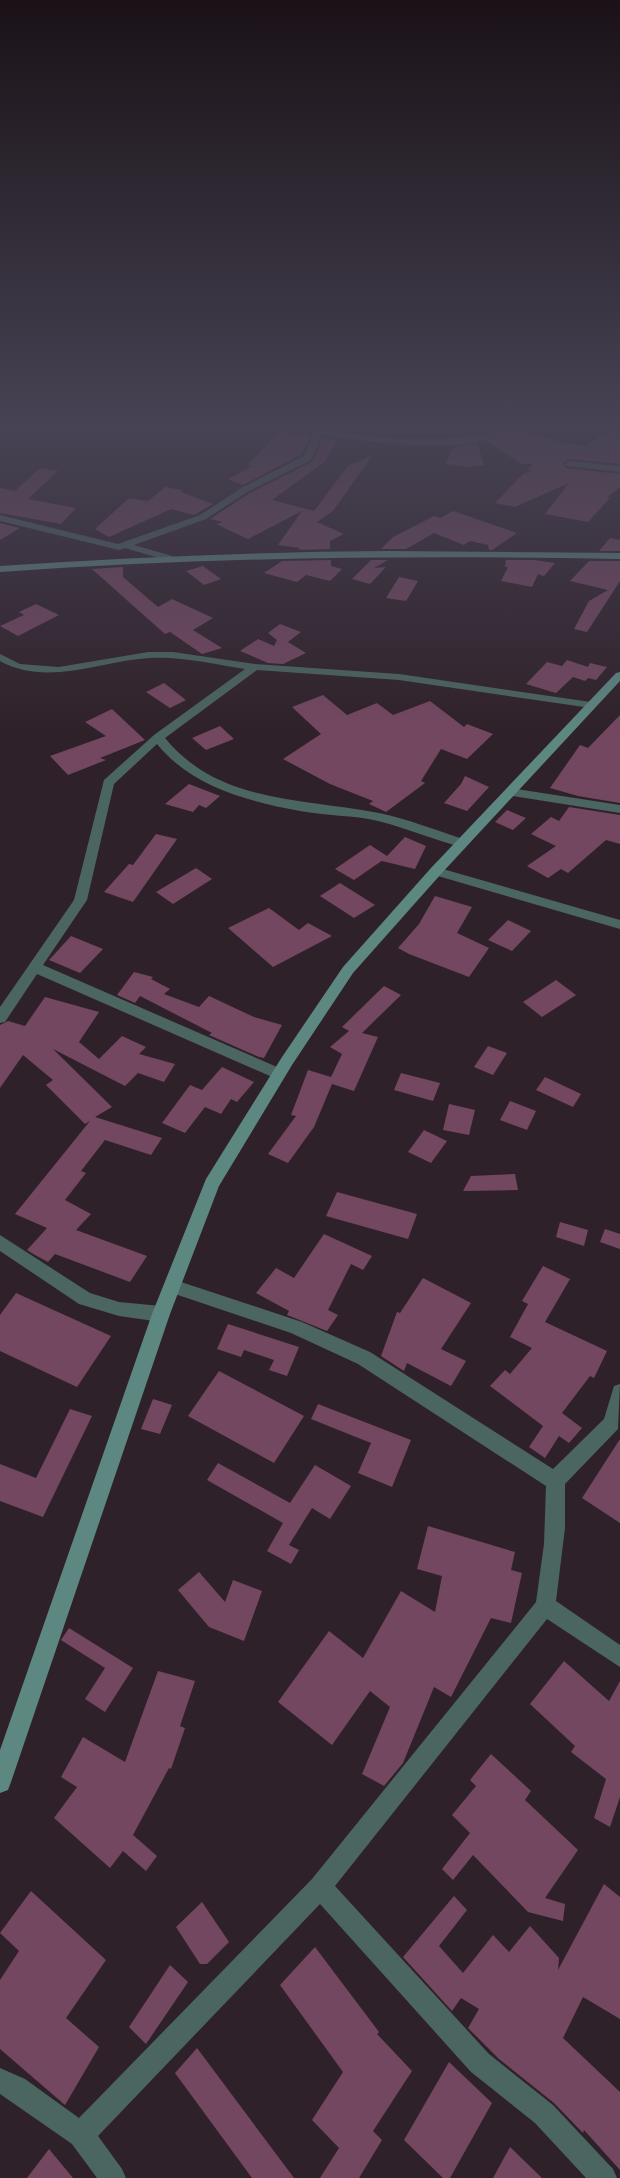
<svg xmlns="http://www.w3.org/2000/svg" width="620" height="2178" font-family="Bitter,serif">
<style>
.building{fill:#744760}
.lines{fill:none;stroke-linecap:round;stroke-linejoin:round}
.street{fill:#4b6561;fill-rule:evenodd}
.secondary{fill:#5d8882;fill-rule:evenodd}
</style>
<rect width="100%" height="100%" fill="#2f2129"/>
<path class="building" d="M 470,429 L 521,429 L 563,443 L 587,446 L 608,429 L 620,429 L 620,464 L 569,459 L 563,463 L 566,468 L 620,474 L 620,487 L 607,497 L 610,498 L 588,522 L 545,514 L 569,483 L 515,507 L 495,503 L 523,474 L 531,471 L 528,469 L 533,464 L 521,464 L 487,441 L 493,437 L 488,432 L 476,433 Z
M 281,431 L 310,436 L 302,454 L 243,485 L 228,479 L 252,466 L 248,464 Z
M 323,438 L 337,441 L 324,462 L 272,500 L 314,511 L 348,466 L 372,456 L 333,511 L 317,522 L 344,534 L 330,541 L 330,549 L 298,550 L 300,548 L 278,545 L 302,511 L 248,539 L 216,524 L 223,522 L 210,519 L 250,493 L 312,462 Z
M 478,444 L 484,465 L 470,467 L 445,464 L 454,447 Z
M 40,468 L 58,471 L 28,499 L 76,508 L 61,524 L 0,513 L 0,488 L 15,491 Z
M 165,487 L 182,490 L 181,492 L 213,504 L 194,515 L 171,509 L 109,537 L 95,529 L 129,498 L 148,501 Z
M 453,511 L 517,533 L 492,550 L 489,550 L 488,545 L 470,541 L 464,545 L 434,533 L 406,549 L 381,549 L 393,537 L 434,516 L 440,518 Z
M 0,523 L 20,528 L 0,540 Z
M 610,538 L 620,540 L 620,551 L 599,551 Z
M 331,560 L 331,566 L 342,569 L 330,581 L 306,575 L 297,582 L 264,573 L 282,561 Z
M 371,560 L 388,560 L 374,568 L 386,567 L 370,584 L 352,579 Z
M 506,560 L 534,560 L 555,563 L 544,576 L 538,574 L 532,587 L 501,581 L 508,567 L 505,567 Z
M 589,561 L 620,561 L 620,581 L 587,632 L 574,629 L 589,601 L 608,590 L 570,581 Z
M 203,566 L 221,579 L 204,585 L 186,571 Z
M 123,567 L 123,577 L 158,607 L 172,599 L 213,618 L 193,630 L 222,648 L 202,654 L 170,632 L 165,634 L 92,569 Z
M 399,577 L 418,581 L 406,601 L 386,598 Z
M 36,604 L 59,615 L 18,636 L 0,626 L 24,615 L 19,612 Z
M 280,624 L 301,632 L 288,642 L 306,653 L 283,664 L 268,663 L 240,651 L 258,639 L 274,646 L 277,640 L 268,633 Z
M 567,660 L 588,667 L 590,663 L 607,667 L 596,680 L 588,678 L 585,681 L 573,677 L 556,693 L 526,684 L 547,662 L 562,666 Z
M 164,683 L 186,700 L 170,708 L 146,692 Z
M 323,695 L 347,715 L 377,703 L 393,715 L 430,701 L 464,727 L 467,724 L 493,734 L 467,759 L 441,749 L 421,781 L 425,783 L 386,812 L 369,804 L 373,801 L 330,784 L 283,759 L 321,734 L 292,707 Z
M 112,709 L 145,740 L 100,758 L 106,760 L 68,775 L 50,756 L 106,736 L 85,722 Z
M 620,715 L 620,803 L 578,796 L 550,788 L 580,745 L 588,748 Z
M 220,726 L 234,739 L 206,750 L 192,738 Z
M 465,776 L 489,787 L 467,811 L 444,803 L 461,784 Z
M 189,784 L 220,796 L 206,808 L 199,805 L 193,812 L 165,804 Z
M 569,807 L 620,815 L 620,844 L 606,840 L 568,873 L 561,869 L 548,878 L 527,866 L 556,846 L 531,834 L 551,817 L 559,821 Z
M 507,810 L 526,818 L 513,830 L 495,822 Z
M 156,834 L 177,839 L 133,902 L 104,892 L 129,864 L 133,865 Z
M 405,837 L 426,846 L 415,869 L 382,861 L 383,860 L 354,880 L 335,869 L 370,845 L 387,856 Z
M 196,868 L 212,879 L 173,904 L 156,892 Z
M 340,883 L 375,905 L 354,918 L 320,896 Z
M 435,896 L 472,907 L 457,933 L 489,948 L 469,977 L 409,954 L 398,948 L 419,924 Z
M 269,908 L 299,930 L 308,923 L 332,936 L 273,967 L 228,928 Z
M 508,920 L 531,931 L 512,951 L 488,940 Z
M 71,936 L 103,949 L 80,973 L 49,960 Z
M 134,972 L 153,977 L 151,979 L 170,989 L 164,994 L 199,1007 L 209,996 L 254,1017 L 282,1025 L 264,1058 L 259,1057 L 209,1035 L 212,1033 L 140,996 L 135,1003 L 117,995 Z
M 556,980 L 576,995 L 542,1017 L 523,1002 Z
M 384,986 L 401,995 L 362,1033 L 378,1037 L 354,1091 L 332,1084 L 314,1127 L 288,1163 L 268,1154 L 296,1116 L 291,1115 L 308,1070 L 331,1077 L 342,1054 L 330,1047 L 349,1031 L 342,1027 Z
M 45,997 L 99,1012 L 79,1042 L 99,1059 L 122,1036 L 146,1047 L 139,1054 L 175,1064 L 164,1082 L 138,1073 L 125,1086 L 53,1049 L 112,1107 L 95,1117 L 162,1138 L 151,1155 L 105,1140 L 81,1171 L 86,1173 L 65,1200 L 91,1214 L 76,1230 L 147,1256 L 130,1282 L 55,1254 L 48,1262 L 35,1255 L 27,1250 L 47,1228 L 15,1214 L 90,1121 L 85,1124 L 46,1085 L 53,1080 L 23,1055 L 0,1088 L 0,1025 L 8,1021 L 25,1026 Z
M 488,1046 L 507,1053 L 493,1075 L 474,1067 Z
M 222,1067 L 254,1082 L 237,1102 L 231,1099 L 221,1114 L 205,1107 L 185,1133 L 162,1123 L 190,1085 L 202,1090 Z
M 401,1073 L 440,1083 L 433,1101 L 394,1090 Z
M 545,1077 L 581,1094 L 573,1107 L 536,1090 Z
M 510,1101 L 536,1111 L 527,1130 L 500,1120 Z
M 449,1104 L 475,1110 L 469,1135 L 443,1130 Z
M 424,1130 L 447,1141 L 431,1163 L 408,1152 Z
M 515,1174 L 518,1190 L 463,1191 L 471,1176 Z
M 337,1192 L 417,1214 L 408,1239 L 326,1216 Z
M 560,1222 L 588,1230 L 584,1246 L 556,1237 Z
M 605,1229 L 620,1234 L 620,1249 L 600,1242 Z
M 324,1234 L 372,1256 L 363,1270 L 351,1264 L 328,1310 L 338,1315 L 327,1331 L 287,1315 L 289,1311 L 256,1293 L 276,1268 L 294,1278 Z
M 543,1266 L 570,1279 L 545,1322 L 607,1351 L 594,1378 L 590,1376 L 562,1413 L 582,1428 L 569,1443 L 559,1436 L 545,1458 L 529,1447 L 543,1426 L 490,1386 L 505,1370 L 510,1374 L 532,1348 L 510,1337 L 528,1304 L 522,1301 Z
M 423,1278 L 471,1303 L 441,1349 L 466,1361 L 451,1386 L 407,1363 L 404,1371 L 381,1356 L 397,1312 L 400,1313 Z
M 16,1293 L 111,1336 L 77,1387 L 0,1351 L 0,1315 Z
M 228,1324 L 299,1347 L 287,1376 L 269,1370 L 274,1360 L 244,1350 L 241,1357 L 217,1349 Z
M 219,1371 L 304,1416 L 274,1463 L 188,1416 Z
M 153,1399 L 172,1405 L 160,1434 L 141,1429 Z
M 318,1404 L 411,1440 L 392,1487 L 358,1473 L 371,1443 L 311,1419 Z
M 70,1409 L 92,1416 L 43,1517 L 0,1501 L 0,1464 L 36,1478 Z
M 620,1439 L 620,1523 L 582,1498 Z
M 218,1463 L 290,1503 L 315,1465 L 351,1486 L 330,1519 L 312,1508 L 289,1545 L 299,1550 L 291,1564 L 267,1551 L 283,1523 L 207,1480 Z
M 428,1526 L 515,1552 L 511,1570 L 522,1573 L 511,1623 L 491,1618 L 451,1697 L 434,1687 L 403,1763 L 384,1786 L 362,1774 L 390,1707 L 370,1691 L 332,1745 L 278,1702 L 329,1631 L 363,1658 L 401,1591 L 435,1612 L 442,1576 L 417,1569 Z
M 199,1572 L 225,1602 L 233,1580 L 262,1591 L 244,1641 L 209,1627 L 178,1590 Z
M 69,1628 L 133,1668 L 105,1712 L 85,1699 L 105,1668 L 61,1640 Z
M 564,1661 L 609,1701 L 620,1681 L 620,1797 L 610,1827 L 594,1818 L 606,1779 L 571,1752 L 575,1746 L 530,1704 Z
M 158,1671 L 195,1681 L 180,1726 L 185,1728 L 171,1769 L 169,1768 L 133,1835 L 157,1856 L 146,1871 L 123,1851 L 110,1868 L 54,1818 L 77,1787 L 61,1777 L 83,1737 L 125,1762 Z
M 491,1754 L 531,1791 L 525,1800 L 578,1850 L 545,1898 L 565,1904 L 563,1921 L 528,1912 L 473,1855 L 453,1880 L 442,1869 L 470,1833 L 452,1815 L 476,1786 L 470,1780 Z
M 604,1884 L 620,1897 L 620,2019 L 583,1997 L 563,2038 L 620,2092 L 620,2170 L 584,2130 L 583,2133 L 554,2103 L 499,2059 L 468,2028 L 479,2009 L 461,1998 L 452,2011 L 403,1957 L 454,1896 L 467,1910 L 439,1946 L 463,1973 L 493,1935 L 509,1952 L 530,1926 L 559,1958 L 558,1970 Z
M 31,1891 L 106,1960 L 66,2018 L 99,2047 L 65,2105 L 0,2049 L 0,1980 L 19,1951 L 0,1933 Z
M 202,1902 L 229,1942 L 207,1964 L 200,1964 L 176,1927 Z
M 315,1947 L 379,2032 L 377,2034 L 412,2071 L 373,2131 L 382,2140 L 359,2178 L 320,2178 L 339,2148 L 312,2120 L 343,2072 L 280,1985 Z
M 170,1965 L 188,1982 L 146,2044 L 129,2027 Z
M 197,2048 L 294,2178 L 252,2178 L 175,2073 Z
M 449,2062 L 492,2103 L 450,2178 L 443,2178 L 404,2140 Z
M 510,2147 L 542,2178 L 493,2178 Z
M 49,2149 L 73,2178 L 27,2178 Z"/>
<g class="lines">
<path class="street" d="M 305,429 L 398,439 L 442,439 L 487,434 L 491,437 C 465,454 354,441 322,434 L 311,460 L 249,491 L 206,519 L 134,545 L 172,556 L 174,558 L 169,561 L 125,548 L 119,550 L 0,521 L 0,515 L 118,544 L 200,515 L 243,487 L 304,456 L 314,433 Z
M 569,461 L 620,466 L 620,472 L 566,466 L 565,464 Z
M 148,652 L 173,652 L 255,664 L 399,674 L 591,702 L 597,705 L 591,708 L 399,680 L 257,670 L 165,738 C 219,804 302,798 379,813 C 408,819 438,831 466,840 L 466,846 L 462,847 C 434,840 406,828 378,821 C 353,815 326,816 300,811 C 247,801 192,787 157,744 L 114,784 L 87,900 L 43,965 L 284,1070 L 286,1074 L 279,1080 L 37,974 L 5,1022 L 0,1023 L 0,1007 L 74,900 L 104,780 L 154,735 L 245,669 C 214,664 181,656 149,658 C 100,661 47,687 0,661 L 0,654 L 20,664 L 59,667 Z
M 510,788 L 620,805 L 620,813 L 506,795 L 506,789 Z
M 436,867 L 620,920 L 620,929 L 431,874 L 430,871 Z
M 0,1235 L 90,1293 L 119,1302 L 161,1306 L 167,1309 L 170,1314 L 167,1319 L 161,1322 L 119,1316 L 79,1304 L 0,1251 Z
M 172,1279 L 302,1322 L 370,1352 L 553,1469 L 604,1419 L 614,1386 L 620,1384 L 618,1429 L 565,1484 L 565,1528 L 556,1601 L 620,1645 L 620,1667 L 547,1619 L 335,1886 L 489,2054 L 553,2105 L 613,2169 L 617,2178 L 586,2178 L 535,2123 L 471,2072 L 320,1904 L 98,2136 L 122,2169 L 126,2178 L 97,2178 L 72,2144 L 0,2094 L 0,2068 L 25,2079 L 79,2118 L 312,1879 L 536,1602 L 544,1544 L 546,1486 L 358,1364 L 291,1333 L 166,1291 L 164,1286 L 166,1281 Z"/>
<path class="secondary" d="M 387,551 L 620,553 L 620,559 C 413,555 207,557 0,572 L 0,566 C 129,557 258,552 387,551 Z
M 620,672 L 620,681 L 441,874 L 353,973 L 292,1065 L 219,1186 L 170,1314 L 11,1782 L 8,1790 L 0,1793 L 0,1750 L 152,1314 L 206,1179 L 282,1057 L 343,967 L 431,868 L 616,673 Z"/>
</g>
<linearGradient id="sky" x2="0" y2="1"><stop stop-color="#1a1217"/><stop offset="0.58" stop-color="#474354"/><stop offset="1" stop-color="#474354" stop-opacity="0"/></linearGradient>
<rect width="620" height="734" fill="url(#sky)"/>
</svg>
